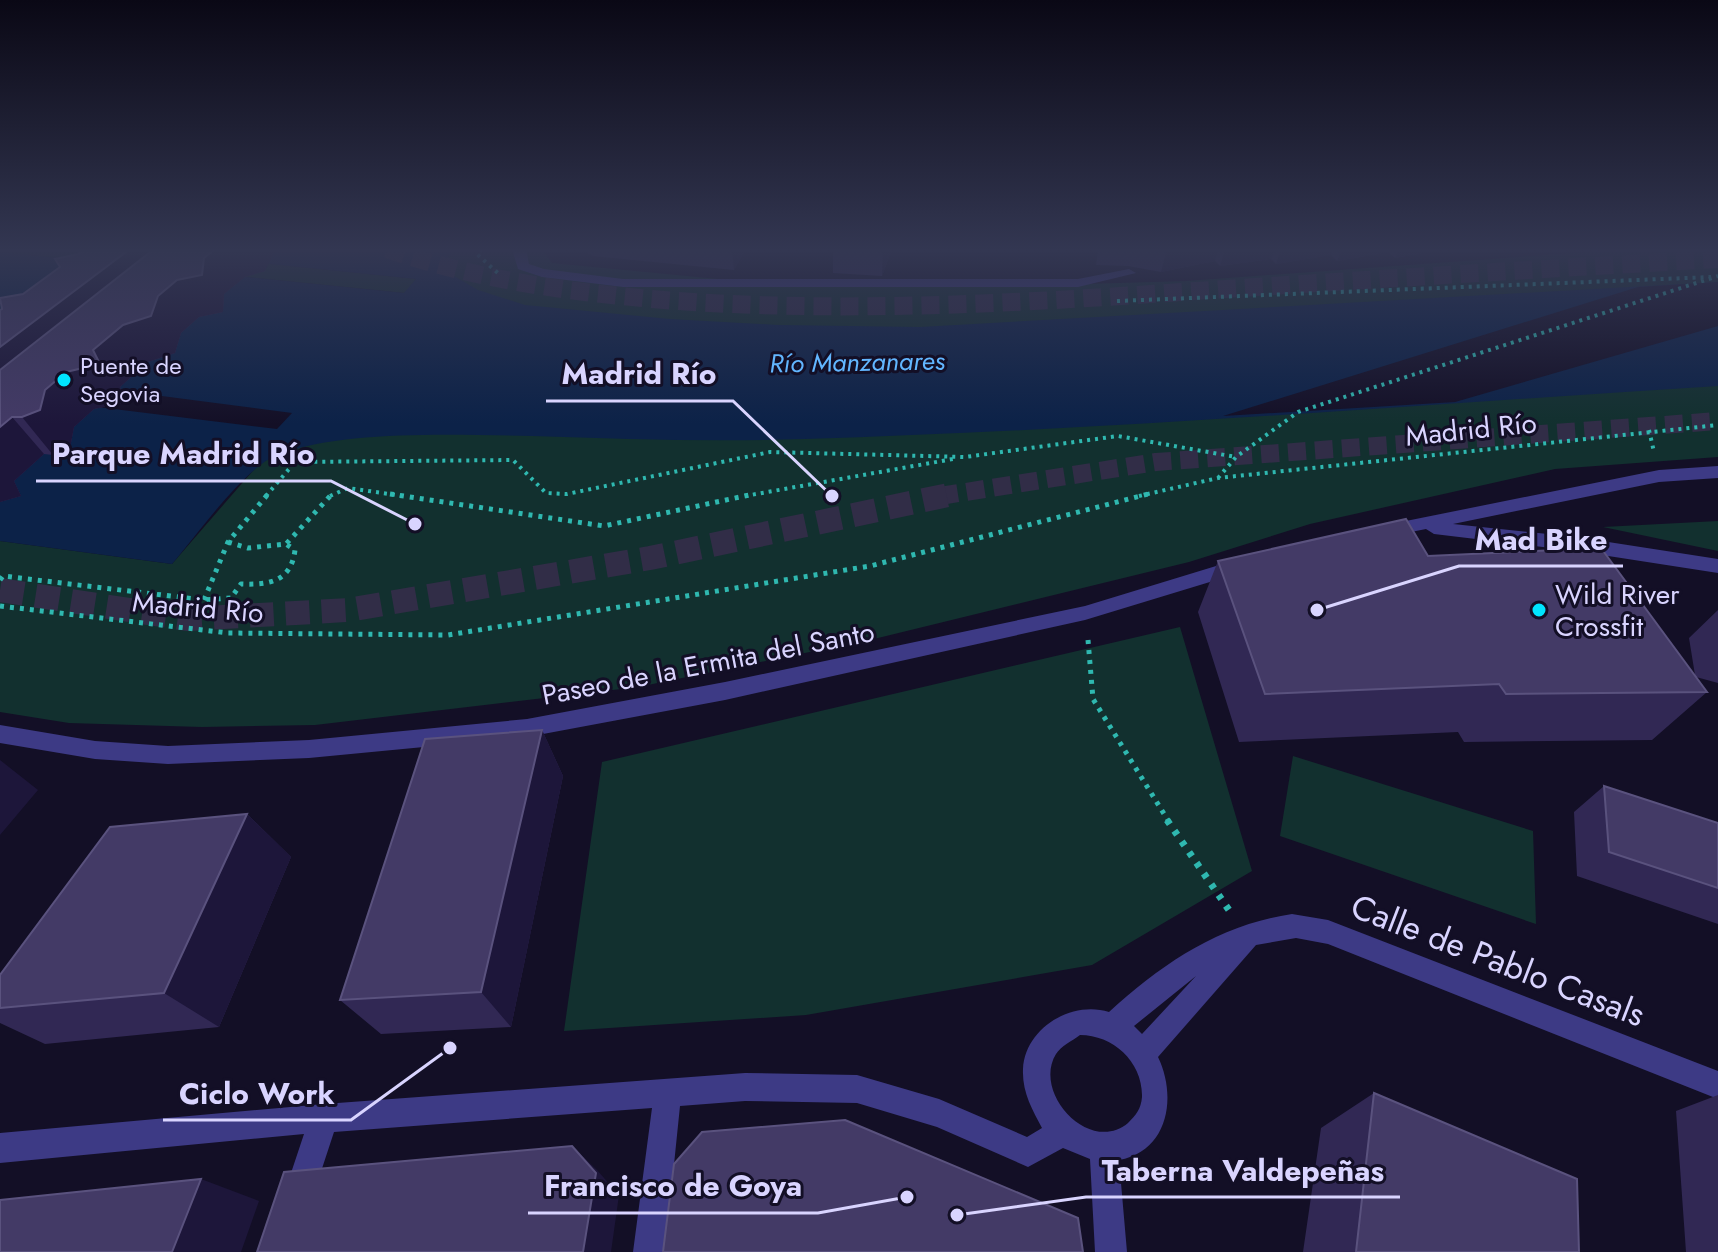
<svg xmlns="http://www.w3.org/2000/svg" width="1718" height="1252" font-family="Jost,sans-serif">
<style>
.green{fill:#12302f}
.water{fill:#0c2248}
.pier{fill:#130f26}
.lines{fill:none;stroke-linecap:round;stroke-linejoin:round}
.motorway-tunnel-far1{stroke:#312d47;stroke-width:18;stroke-dasharray:18 9;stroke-linecap:butt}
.motorway-tunnel{stroke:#312d47;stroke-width:24;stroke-dasharray:24 12;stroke-linecap:butt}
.path-far2{stroke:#2fb8b0;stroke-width:4;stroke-dasharray:3 5;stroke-linecap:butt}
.path-far1{stroke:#2fb8b0;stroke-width:5;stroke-dasharray:4 6;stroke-linecap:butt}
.path{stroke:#2fb8b0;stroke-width:7;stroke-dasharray:5 8;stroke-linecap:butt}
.service{fill:#3d3a85;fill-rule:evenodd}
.minor{fill:#3d3a85;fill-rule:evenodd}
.tertiary{fill:#3d3a85;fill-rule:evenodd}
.wall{fill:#312854}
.shaded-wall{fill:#1d163a}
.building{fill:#433a66;stroke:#5a527e;stroke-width:2}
.poi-dot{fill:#00e5ff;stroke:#130f26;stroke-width:3}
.labels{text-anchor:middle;stroke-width:6;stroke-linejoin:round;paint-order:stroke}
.far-poi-label{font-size:24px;fill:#d9d4ff;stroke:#130f26;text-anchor:start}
.far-water-label{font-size:26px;font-style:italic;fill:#62b6ff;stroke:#130f26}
.street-label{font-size:28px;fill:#d9d4ff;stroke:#130f26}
.poi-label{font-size:28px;fill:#d9d4ff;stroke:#130f26;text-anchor:start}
.near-street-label{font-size:34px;fill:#d9d4ff;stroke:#130f26}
.leader{fill:none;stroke:#d9d4ff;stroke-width:3}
.callout-dot{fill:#d9d4ff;stroke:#130f26;stroke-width:3}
.callout-label{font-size:30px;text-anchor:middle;font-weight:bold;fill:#d9d4ff;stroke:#130f26;stroke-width:6;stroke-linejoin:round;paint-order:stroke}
</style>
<rect width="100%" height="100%" fill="#130f26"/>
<path class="green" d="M 0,249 L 125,249 L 416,279 L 405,293 L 0,252 Z
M 455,249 L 542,249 L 552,263 L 749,282 L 978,287 L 1186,281 L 1629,249 L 1718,249 L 1718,457 L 1555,469 L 1310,524 L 1189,562 L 878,638 L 638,687 L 315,725 L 202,727 L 69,723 L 0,712 L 0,541 L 172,564 L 257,466 Z
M 1718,521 L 1718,551 L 1603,527 Z
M 1180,627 L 1252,871 L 1092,965 L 806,1015 L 564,1031 L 602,762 Z
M 1293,756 L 1533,831 L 1536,924 L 1280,836 Z"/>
<path class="water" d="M 125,249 L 455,249 L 445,260 L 454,276 L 478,290 L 525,305 L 670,319 L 779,325 L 920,327 L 1718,282 L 1718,386 C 1414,405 1109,430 805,439 C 714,442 623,439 532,436 C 461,435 343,429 277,455 C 243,469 198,534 172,564 L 0,541 L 0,395 L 277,429 L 292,413 L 0,375 L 0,252 L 404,293 L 416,279 Z"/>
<path class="pier" d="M 1718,282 L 1718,326 L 1455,402 L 1223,416 L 1638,287 Z"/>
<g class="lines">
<path class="motorway-tunnel-far1" d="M 387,249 C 477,280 570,292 664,300 C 836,313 1009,304 1181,292 C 1360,280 1539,269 1718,259
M 940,496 L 1156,462 L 1718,421"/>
<path class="motorway-tunnel" d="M 0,590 L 187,619 L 348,610 L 650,558 L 953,494"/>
<path class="path-far2" d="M 482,249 L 477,254 L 500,275
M 1117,301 L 1711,277
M 1649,430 L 1654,452
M 1218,478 L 1236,457 L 1298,412 L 1718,276
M 266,496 L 295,462 L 513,460 L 546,493 L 567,494 L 770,452 L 965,457 L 1118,436 L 1236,457
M 330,496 L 348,488 L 403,496
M 745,496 L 953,459
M 1139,496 L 1218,478 L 1718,425"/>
<path class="path-far1" d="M 390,494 L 604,526 L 754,494
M 228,542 L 248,548 L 286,544 L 332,494
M 0,580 L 3,576 L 204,600 L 231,598 L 241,584 C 269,585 291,582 295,550 L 286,544
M 204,600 L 228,542 L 268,494
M 0,606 L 228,633 L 448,635 L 870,566 L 1148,494
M 1088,640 L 1093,699 L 1169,822"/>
<path class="path" d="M 1167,820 L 1231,913"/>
<path class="service" d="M 512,249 L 526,249 L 529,264 L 544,269 L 623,279 L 1078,279 L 1129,269 L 1136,273 L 1078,287 L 623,287 L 542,277 L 518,269 Z"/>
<path class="minor" d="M 1292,914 L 1328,920 L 1718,1071 L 1718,1099 L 1328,944 L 1296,938 L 1256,945 L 1158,1057 C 1177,1096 1169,1151 1119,1160 L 1127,1252 L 1095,1252 L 1090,1159 L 1063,1148 L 1028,1167 L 937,1127 L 857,1103 L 745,1101 L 680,1106 L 665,1252 L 633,1252 L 652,1108 L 334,1132 L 310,1205 L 299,1209 L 288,1205 L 284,1194 L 304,1134 L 0,1163 L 0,1133 L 324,1104 L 745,1073 L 857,1075 L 939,1099 L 1027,1137 L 1042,1128 C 1032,1109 1022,1092 1023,1069 C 1025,1028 1072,1000 1109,1012 C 1163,963 1219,925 1292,914 ZM 1196,976 L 1142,1034 L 1134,1026 ZM 1080,1035 C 1113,1035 1143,1062 1142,1097 C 1141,1109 1136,1115 1128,1123 C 1090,1155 1032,1093 1056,1054 C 1061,1046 1072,1041 1080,1035 Z"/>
<path class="tertiary" d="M 1718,466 L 1718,478 L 1659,482 L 1453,524 L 1576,537 L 1718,559 L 1718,573 L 1576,551 L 1434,534 L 1426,529 L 1386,537 L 1377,531 L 1386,525 L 1659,470 Z
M 1239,559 L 1246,561 L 1248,566 L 1246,571 L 1085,620 L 725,700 L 527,737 L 309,758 L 168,764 L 95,759 L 0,743 L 0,725 L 95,741 L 168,746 L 309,740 L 527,719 L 725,682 L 1085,606 Z"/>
</g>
<path class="wall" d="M 580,249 L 746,249 L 734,270 L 593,256 Z
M 833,249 L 892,249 L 882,276 L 833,273 Z
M 1098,249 L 1445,249 L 1395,258 L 1389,252 L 1337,261 L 1331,255 L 1276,264 L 1271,259 L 1220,266 L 1215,261 L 1161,272 L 1128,266 L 1096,265 Z
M 78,254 L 265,271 L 245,277 L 224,294 L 223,312 L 199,317 L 181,333 L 175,353 L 148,362 L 120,387 L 127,402 L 94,409 L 74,427 L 70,448 L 53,455 L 44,454 L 14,481 L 21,496 L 0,502 L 0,310 Z
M 1428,556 L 1695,675 L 1689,638 L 1718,610 L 1718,683 L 1696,677 L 1707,692 L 1652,740 L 1464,742 L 1458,732 L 1239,742 L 1198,612 L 1218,561 Z
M 542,730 L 563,776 L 511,1027 L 381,1034 L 340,1000 Z
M 1604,786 L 1718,823 L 1718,924 L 1577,876 L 1574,812 Z
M 247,814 L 291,857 L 219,1027 L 45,1044 L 0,1023 L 0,975 Z
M 1374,1093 L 1579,1252 L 1303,1252 L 1321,1128 Z
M 1718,1095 L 1718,1252 L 1686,1252 L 1676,1111 Z"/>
<path class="shaded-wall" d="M 130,249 L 197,249 L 0,408 L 0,347 Z
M 215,249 L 276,249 L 265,271 L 245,277 L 224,294 L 223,312 L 199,317 L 181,333 L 175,353 L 148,362 L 120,387 L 127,402 L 94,409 L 74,427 L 70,448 L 53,455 L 22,417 L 45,390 Z
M 732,249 L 746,249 L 734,270 Z
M 883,249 L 892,249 L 882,276 Z
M 1167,249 L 1218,249 L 1215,261 L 1161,272 Z
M 1225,249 L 1275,249 L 1271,259 L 1220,266 Z
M 1281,249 L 1333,249 L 1331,255 L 1276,264 Z
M 1342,249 L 1390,249 L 1389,252 L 1337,261 Z
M 1398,249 L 1445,249 L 1395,258 Z
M 1454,249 L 1483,249 L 1451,254 Z
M 12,417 L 44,454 L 14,481 L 21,496 L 0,502 L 0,427 Z
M 542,730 L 563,776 L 511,1027 L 481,992 Z
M 0,760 L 38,790 L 0,835 Z
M 247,814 L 291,857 L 219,1027 L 164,993 Z
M 572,1146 L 597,1170 L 619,1195 L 611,1252 L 583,1252 Z
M 201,1179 L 259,1201 L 241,1252 L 172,1252 Z"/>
<path class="building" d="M 85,249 L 130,249 L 0,347 L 0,310 L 2,309 L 0,298 L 23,294 L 60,267 L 55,259 L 78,254 Z
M 154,249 L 215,249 L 204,258 L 202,275 L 177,280 L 158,296 L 151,316 L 123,325 L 93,350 L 100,364 L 66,372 L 45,390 L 40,410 L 22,417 L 12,417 L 0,427 L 0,370 Z
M 1406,519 L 1428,556 L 1601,548 L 1707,692 L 1506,694 L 1499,684 L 1265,694 L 1218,561 Z
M 542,730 L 481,992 L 340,1000 L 425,739 Z
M 1604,786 L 1718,823 L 1718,888 L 1609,852 Z
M 247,814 L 164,993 L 0,1008 L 0,975 L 110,827 Z
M 1374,1093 L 1577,1179 L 1579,1252 L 1356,1252 Z
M 845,1120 L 1078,1218 L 1083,1252 L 663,1252 L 674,1164 L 702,1132 Z
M 572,1146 L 596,1173 L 583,1252 L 257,1252 L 284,1172 Z
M 201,1179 L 172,1252 L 0,1252 L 0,1200 Z"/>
<linearGradient id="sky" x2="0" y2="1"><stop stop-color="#0a0815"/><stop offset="0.59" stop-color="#333752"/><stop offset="1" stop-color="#333752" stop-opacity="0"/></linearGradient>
<rect width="1718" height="424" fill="url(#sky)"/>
<g class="poi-dot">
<circle cx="64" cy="380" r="8"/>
<circle cx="1539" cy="610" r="8"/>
</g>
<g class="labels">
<g class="far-poi-label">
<text x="80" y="374">Puente de<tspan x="80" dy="28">Segovia</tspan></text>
</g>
<g class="far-water-label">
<text transform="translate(857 362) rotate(-1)" y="9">Río Manzanares</text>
</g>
<g class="street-label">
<text transform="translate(1471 429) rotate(-6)" y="10">Madrid Río</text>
<text transform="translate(198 607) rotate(5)" y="10">Madrid Río</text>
<text transform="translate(708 663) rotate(-11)" y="10">Paseo de la Ermita del Santo</text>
</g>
<g class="poi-label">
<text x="1555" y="604">Wild River<tspan x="1555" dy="32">Crossfit</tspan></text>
</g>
<g class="near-street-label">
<text transform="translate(1498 960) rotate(21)" y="12">Calle de Pablo Casals</text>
</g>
</g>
<path class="leader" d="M832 496L733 401H546M415 524L331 481H36M1317 610L1459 566H1623M450 1048L351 1120H163M957 1215L1086 1197H1400M907 1197L818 1213H528"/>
<g class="callout-dot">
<circle cx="832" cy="496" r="8"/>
<circle cx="415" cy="524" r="8"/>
<circle cx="1317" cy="610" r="8"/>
<circle cx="450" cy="1048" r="8"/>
<circle cx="957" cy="1215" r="8"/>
<circle cx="907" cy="1197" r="8"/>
</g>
<g class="callout-label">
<text x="639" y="384">Madrid Río</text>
<text x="183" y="464">Parque Madrid Río</text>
<text x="1541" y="550">Mad Bike</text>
<text x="257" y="1104">Ciclo Work</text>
<text x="1243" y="1181">Taberna Valdepeñas</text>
<text x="673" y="1196">Francisco de Goya</text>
</g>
</svg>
